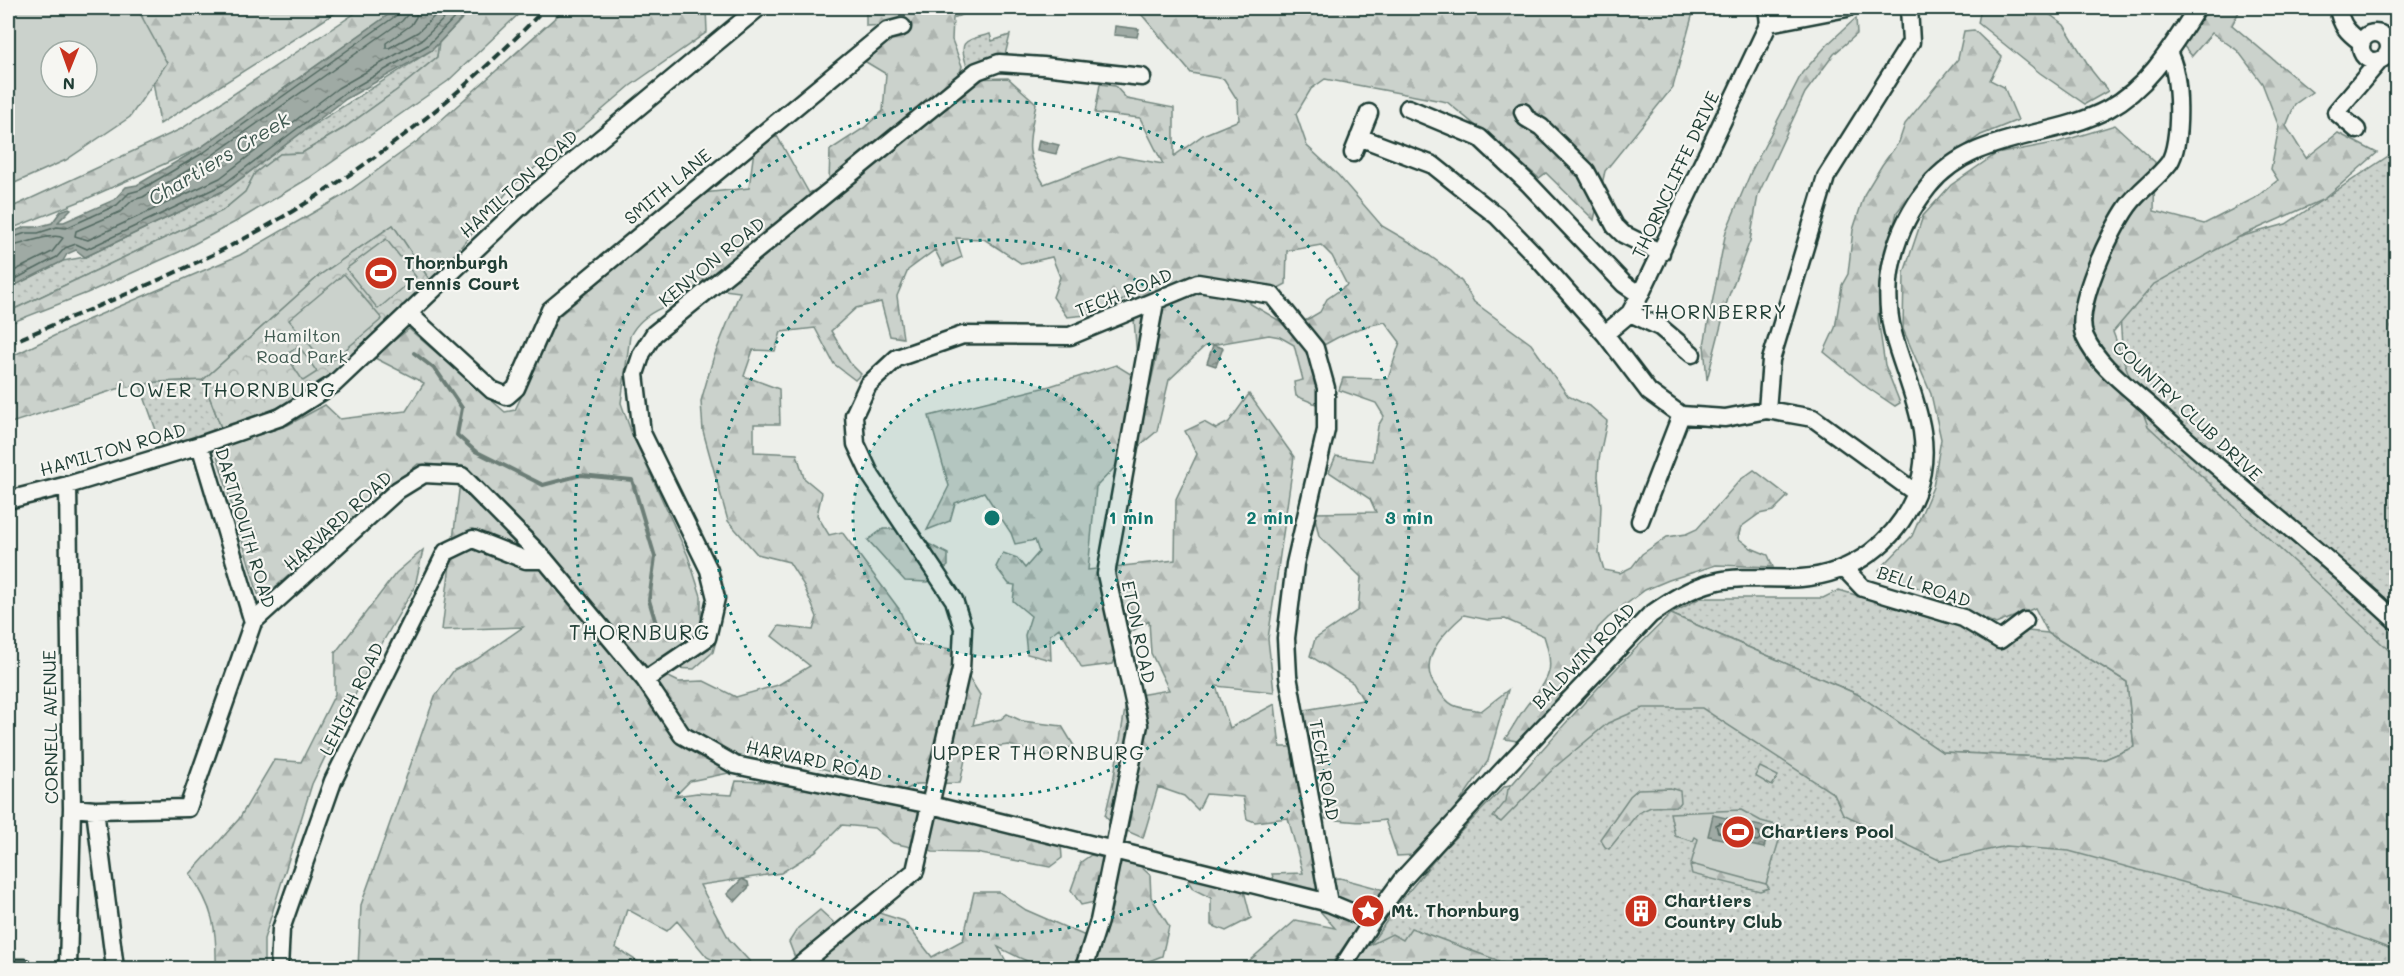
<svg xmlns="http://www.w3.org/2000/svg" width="2404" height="976" font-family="Mali,sans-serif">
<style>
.grass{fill:url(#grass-dots);stroke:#758880;stroke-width:1.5}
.forest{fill:url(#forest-firs);stroke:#758880;stroke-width:1.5;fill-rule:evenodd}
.park{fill:url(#park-crowns);stroke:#758880;stroke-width:1.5}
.pitch{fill:#cbd2cc;stroke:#758880;stroke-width:1.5;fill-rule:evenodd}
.water{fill:url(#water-ripples);stroke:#6c7e77;stroke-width:1.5}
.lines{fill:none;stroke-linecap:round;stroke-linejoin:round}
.shore{stroke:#526961;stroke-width:1.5}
.stream{stroke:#6c7e77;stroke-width:4}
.minor-casing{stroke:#1f3d34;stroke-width:21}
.minor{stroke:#f6f6f2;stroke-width:16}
.rail{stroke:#1f3d34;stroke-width:4;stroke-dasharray:9 4.5;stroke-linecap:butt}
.ring{fill:none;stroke:#0f766e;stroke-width:3;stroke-dasharray:3 6}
.labels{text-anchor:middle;stroke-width:4.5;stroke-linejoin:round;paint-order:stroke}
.street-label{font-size:18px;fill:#1f3d34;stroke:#f6f6f2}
.poi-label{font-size:18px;font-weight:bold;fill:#1f3d34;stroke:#f6f6f2;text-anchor:start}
.park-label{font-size:18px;fill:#415b52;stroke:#f6f6f2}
.water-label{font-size:20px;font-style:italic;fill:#3f5850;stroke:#f6f6f2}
.neighbourhood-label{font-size:20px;letter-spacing:1.5px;fill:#1f3d34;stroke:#f6f6f2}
.quarter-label{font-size:21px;letter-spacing:1.5px;fill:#1f3d34;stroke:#f6f6f2}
.centre{fill:#0f766e;stroke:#f6f6f2;stroke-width:3}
.ring-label{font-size:18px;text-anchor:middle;font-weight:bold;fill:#0f766e;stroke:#f6f6f2;stroke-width:4.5;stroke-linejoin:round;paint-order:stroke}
</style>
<defs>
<pattern id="grass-dots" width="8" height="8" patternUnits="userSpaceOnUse" patternTransform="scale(1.5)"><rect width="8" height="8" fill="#cbd2cc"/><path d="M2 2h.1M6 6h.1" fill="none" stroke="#aeb5b0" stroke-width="1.8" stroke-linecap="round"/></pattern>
<pattern id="forest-firs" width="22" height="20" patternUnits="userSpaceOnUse" patternTransform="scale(1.5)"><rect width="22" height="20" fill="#cbd2cc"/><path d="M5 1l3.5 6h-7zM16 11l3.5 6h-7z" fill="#aeb5b0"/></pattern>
<pattern id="park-crowns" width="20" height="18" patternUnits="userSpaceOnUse" patternTransform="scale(1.5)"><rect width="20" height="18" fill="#cbd2cc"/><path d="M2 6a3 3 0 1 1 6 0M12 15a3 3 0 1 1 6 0" fill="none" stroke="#aeb5b0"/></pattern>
<pattern id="water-ripples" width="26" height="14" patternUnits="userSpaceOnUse" patternTransform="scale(1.5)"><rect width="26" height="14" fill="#9faaa4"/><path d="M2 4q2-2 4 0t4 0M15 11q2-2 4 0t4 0" fill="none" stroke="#818c86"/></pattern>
</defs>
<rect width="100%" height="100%" fill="#edefea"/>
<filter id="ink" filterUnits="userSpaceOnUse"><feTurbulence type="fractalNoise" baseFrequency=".0167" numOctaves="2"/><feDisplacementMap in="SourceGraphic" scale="12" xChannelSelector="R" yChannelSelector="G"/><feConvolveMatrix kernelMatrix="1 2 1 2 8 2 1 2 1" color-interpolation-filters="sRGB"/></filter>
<g filter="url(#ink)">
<path class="grass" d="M 990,34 L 992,41 L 1010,35 L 1004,59 L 967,66 C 957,39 966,41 990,34 Z
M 439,43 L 437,57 L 397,90 L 344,128 L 302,153 L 280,154 L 255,173 L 245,192 L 222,211 L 8,312 L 9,288 L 63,261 L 85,257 L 227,189 L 301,133 L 432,50 Z
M 2396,151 L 2396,696 L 2154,487 L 2123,361 L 2120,315 L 2151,268 L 2189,251 L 2286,224 Z
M 203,380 L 222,430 L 162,447 L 140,385 L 157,382 Z
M 1839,590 L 1947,623 L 2048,633 L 2127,682 L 2134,747 L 2103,760 L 1942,752 L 1857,694 L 1671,614 L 1700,598 L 1823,598 Z
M 1678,683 L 1938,815 L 2396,913 L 2396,968 L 1512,968 L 1494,959 L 1403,940 L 1370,945 L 1400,902 L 1441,852 L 1505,786 L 1525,782 L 1602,704 Z"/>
<path class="forest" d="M 141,8 L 343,8 L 160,124 Z
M 363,8 L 398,8 L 200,148 L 86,199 L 8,230 L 8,209 L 181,129 Z
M 472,8 L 525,8 L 448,81 L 309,178 L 239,220 L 179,252 L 87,293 L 8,324 L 8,312 L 222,211 L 245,192 L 255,173 L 280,154 L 302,153 L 344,128 L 397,90 L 437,57 L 439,43 Z
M 566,8 L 706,8 L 707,32 L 630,86 L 510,189 L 431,282 L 393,225 L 320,275 L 203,380 L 157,382 L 117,389 L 11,423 L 8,420 L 8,358 L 85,321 L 240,255 L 342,196 L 419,140 Z
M 866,8 L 980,8 L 953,18 L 952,40 L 962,66 L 959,79 L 1008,78 L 1036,103 C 1030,140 1022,150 1044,184 L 1118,156 L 1163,164 L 1140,118 L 1095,113 L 1100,84 L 1115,86 L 1127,99 L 1174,108 L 1174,156 L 1203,135 L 1239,120 L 1238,101 L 1224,79 L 1191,73 L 1136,8 L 1694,9 L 1673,87 L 1605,171 L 1594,220 L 1546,173 L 1539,178 L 1447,102 L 1325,79 L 1311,89 L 1296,114 L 1307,146 L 1338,175 L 1382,226 L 1413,244 L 1451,271 L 1462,282 L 1474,302 L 1531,344 L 1568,396 L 1591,407 L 1607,421 L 1599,459 L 1598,476 L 1601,506 L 1599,553 L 1604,570 L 1620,573 L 1632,567 L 1642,554 L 1667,537 L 1686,534 L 1697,529 L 1740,480 L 1754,470 L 1788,496 L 1773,511 L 1759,514 L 1741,527 L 1738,538 L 1751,548 L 1768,555 L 1773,567 L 1716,565 L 1669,580 L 1645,590 L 1608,618 L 1598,628 L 1586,654 L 1567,679 L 1556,705 L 1523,742 L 1505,739 C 1514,726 1521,711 1531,700 C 1552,677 1554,666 1544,636 L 1505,619 L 1488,620 L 1464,615 C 1444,632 1415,662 1437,688 C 1441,694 1447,702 1453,705 C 1461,709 1473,709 1481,711 L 1508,690 L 1488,761 L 1455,809 L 1415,855 L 1397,856 L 1385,820 C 1360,825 1335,818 1309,818 L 1320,879 L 1340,878 L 1384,890 L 1335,959 L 1370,945 L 1392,934 L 1403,940 L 1411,928 L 1494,959 L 1512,968 L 1219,968 L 1224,963 L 1242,967 L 1296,920 L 1335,928 L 1319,910 L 1325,900 L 1275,884 L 1272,874 L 1303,873 L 1288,818 L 1255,822 L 1247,819 L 1243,797 L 1206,794 L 1198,810 L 1184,796 L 1158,787 L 1143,838 L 1113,825 L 1105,816 L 1113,782 L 1127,697 L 1169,690 L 1151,653 L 1149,621 L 1124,636 L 1113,664 L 1082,668 L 1059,628 L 1050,635 L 1051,660 L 1027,654 L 1025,635 L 1031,616 L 1013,601 L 1015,585 L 1009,584 L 996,567 L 1003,553 L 1017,558 L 1025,568 L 1039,552 L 1035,540 L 1015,544 L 1011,533 L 984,492 L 955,503 L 950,521 L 927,530 L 949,486 L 929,416 L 1050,386 L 1116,365 L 1150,386 L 1158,351 L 1137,358 L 1132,293 L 1106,313 L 1067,317 L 1053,297 L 1060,277 L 1052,257 L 1022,264 L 984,239 L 956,238 L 962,257 L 943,266 L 935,250 L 908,270 L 897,296 L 903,338 L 890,336 L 881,302 L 856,308 L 831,331 L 850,363 L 861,374 L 855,380 L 834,364 L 815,328 L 781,332 L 775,351 L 753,350 L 744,376 L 779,389 L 780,424 L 754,424 L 754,452 L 797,454 L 804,478 L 822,493 L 817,515 L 829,535 L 842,532 L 899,609 L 914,644 L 951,649 L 980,695 L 973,725 L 1001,719 L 1007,714 L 1022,721 L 1062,726 L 1074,746 L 1049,756 L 1009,745 L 967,750 L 960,783 L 917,784 L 903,791 L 792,760 L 690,781 L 675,796 L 697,793 L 732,795 L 736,781 L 767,782 L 855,796 L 1061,844 L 1062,858 L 1050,867 L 976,853 L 933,852 L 893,843 L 874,828 L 842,825 L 816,851 L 781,873 L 700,885 L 729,939 L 753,965 L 768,968 L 728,968 L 707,957 L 677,921 L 667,931 L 627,909 L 616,948 L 648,968 L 358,968 L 361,905 L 435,696 L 454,670 L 477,659 L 523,627 L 442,630 L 462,466 L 418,464 L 266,595 L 258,594 L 215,449 L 288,425 L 325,405 L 340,419 L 406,411 L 424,383 L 373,357 L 409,329 L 505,412 L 515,410 L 558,317 L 703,193 L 749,188 L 754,150 L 777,136 L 809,193 L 829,183 L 830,150 L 864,128 L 883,111 L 886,74 L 861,59 L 892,25 L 866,26 ZM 1321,245 L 1332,256 L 1347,285 L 1327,299 L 1320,312 L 1303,322 L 1322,346 C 1342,334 1361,326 1385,322 L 1400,342 L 1388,379 L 1343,378 L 1339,390 L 1376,403 L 1384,416 L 1378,426 L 1373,461 L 1336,456 L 1329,472 L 1370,499 L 1376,512 L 1314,513 L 1319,536 L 1361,577 L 1358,610 L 1315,639 L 1310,656 L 1353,683 L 1363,700 L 1305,710 L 1294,747 L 1280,747 L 1275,704 L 1230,728 L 1216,686 L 1274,692 L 1268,639 L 1294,457 L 1249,394 L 1229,422 L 1216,429 L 1204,422 L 1185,431 L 1197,454 L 1176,499 L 1175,560 L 1088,570 L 1096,487 L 1120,462 L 1157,431 L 1169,380 L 1205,346 L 1269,335 L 1280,337 L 1294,345 L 1303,380 L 1294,382 L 1296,396 L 1316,404 L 1322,389 L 1310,347 L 1280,321 L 1249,303 L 1286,284 L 1287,251 ZM 724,290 L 740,292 L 713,359 L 701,401 L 703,431 L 728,521 L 757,554 L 789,562 L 803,584 L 817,617 L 813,630 L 779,626 L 772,636 L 810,666 L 778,685 L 736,697 L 704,681 L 679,682 L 648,667 L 694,669 L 713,652 L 717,637 L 701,617 L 701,596 L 688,556 L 632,434 L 621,403 L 630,336 C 646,303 692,299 724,290 Z
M 1981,8 L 2041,8 L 2064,25 L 2092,71 L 2108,91 L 2085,104 L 2040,73 L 1978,23 Z
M 2203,8 L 2241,8 L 2232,25 L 2312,92 L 2295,104 L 2286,126 L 2306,158 L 2338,133 L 2377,153 L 2324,199 L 2241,236 L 2154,284 L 2113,332 L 2148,426 L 2396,657 L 2396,951 L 2296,913 L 2069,851 L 2006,846 L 1941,861 L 1843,814 L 1834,794 L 1702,708 L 1643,708 L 1608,723 L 1555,767 L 1501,822 L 1493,817 L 1506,801 L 1508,789 C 1560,728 1613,669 1671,614 L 1857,694 L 1942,752 L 2103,760 L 2134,747 L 2127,682 L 2048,633 L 2035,608 L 1996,624 L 1879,570 L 1912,536 L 1933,487 L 1941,439 L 1931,394 L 1903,329 L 1904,273 L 1923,216 L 1951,185 L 1996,154 L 2059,142 L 2115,125 L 2155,162 L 2154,211 L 2204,224 L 2255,198 L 2278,180 L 2271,169 L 2279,127 L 2262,83 L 2238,51 L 2212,33 L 2192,56 L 2181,43 Z
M 1856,18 L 1857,34 L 1834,54 L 1805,93 L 1758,195 L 1750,241 L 1728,298 L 1707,380 L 1704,345 L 1726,231 L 1751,172 L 1802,73 L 1829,43 Z
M 1974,30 L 2002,57 L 1990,80 L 2004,87 L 2018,120 L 1981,135 L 1926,174 L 1897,212 L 1885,261 L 1878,318 L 1885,365 L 1900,403 L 1895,406 L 1868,388 L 1824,352 L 1835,328 L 1842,285 L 1848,274 L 1853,230 L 1865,193 L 1882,165 L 1899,142 L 1905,124 L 1958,59 L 1964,31 Z
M 883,529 L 900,529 L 948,554 L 948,566 L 928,582 L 905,581 L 868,540 Z
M 423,550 L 415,586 L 369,666 L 312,784 L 264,939 L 264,968 L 216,968 C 217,928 213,907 190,874 L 239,819 L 274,760 L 301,762 L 335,694 L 335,653 L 396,573 Z
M 1670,788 L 1680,791 L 1681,802 L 1678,806 L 1651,807 L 1638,813 L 1609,849 L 1605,847 L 1600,839 L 1630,796 L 1638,789 Z
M 1091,855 L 1140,866 L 1150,875 L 1151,897 L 1169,926 L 1162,956 C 1130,969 1112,974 1077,963 C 1049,976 1024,960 998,947 L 1010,968 L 809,968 L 797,963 L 789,942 L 798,928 L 820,910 L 847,935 L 876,912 L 904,921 L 932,957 L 963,940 L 974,892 L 999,892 L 1026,910 L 1083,935 L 1106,930 L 1113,903 L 1099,901 L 1081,905 L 1071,890 L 1081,862 Z
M 1698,863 L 1763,879 L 1769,888 L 1760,891 L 1692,874 L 1690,866 Z
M 1194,873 L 1243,887 L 1251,918 L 1226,931 L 1211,925 L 1211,898 L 1193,889 L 1188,881 Z"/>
<path class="park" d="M 393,225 L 431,282 L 318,387 L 265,414 L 222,430 L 203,380 L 320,275 Z"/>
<path class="pitch" d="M 8,8 L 137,8 L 167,63 L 130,117 L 66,160 L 8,186 ZM 51,51 L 87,51 L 87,87 L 51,87 Z
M 386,239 L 416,277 L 378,309 L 346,269 Z
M 344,274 L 382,319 L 327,365 L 289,320 Z
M 299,346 L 317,372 L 303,381 L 286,355 Z
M 1760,767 L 1778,776 L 1772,786 L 1755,776 Z
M 1741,810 L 1761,821 L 1783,827 L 1766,884 L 1691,864 L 1698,839 L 1695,837 L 1693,841 L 1675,836 L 1670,813 Z"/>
<path class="water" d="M 398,8 L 472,8 L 432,50 L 346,99 L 227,189 L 85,257 L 76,250 L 67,254 L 63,261 L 8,289 L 8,234 L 25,227 L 37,227 L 52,223 L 61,211 L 69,208 L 71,209 L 58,222 L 64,222 L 114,200 L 126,187 L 137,185 L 200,148 Z
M 1115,26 L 1139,29 L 1137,37 L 1114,35 Z
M 1039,140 L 1059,145 L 1056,154 L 1037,150 Z
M 1213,345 L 1223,348 L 1216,366 L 1207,363 Z
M 1713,815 L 1769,828 L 1764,848 L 1708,836 Z
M 742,879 L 748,882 L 749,887 L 735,902 L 727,894 Z"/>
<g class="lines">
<path class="shore" d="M 408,8 L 407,15 L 402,21 L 207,159 L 143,197 L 133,200 L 120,212 L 76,231 L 75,236 L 88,240 L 220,178 L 338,88 L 423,39 L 455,8
M 417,8 L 416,17 L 411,25 L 386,43 L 386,48 L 389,48 L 418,32 L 443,8
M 8,239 L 26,233 L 38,233 L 57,227 L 66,228 L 117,205 L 129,193 L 140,190 L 203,153 L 397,15 L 400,8
M 8,247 C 20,246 53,231 63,238 L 52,252 L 8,274
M 8,283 L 57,257 L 65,248 L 76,244 L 87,249 L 224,184 L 343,94 L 428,45 L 464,8
M 1720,823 L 1759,832 L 1760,839 L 1757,841 L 1718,832 L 1716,825 Z"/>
<path class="stream" d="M 414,353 L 436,370 L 462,408 L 457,435 L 475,451 L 543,485 L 581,475 L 632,480 L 655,557 L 649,600 L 657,627"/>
<g class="minor-casing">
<path id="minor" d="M 1767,8 L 1769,23
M 2338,8 C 2341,25 2347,32 2361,42
M 1769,23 L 1847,8
M2361 47a14 14 0 1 1 28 0a14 14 0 1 1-28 0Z
M 2168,53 C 2181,72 2182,144 2169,163 C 2157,179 2139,190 2128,206 C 2111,230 2072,309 2085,337 C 2098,366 2130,388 2153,409 C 2231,483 2318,547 2396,621
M 1408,108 L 1480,138 L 1528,183 L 1624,284 L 1640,295
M 1523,112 L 1526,118 L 1541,127 L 1586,171 L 1615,226 L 1623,234 L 1661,253
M 2357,130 L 2336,112 L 2380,60
M 1359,137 L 1433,165 L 1497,216 L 1533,253 L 1605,334
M 1353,153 L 1369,113
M 408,313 L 492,390 L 507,396 L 516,388 L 550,310 L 887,31 L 902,27
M 1630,313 L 1660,327 L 1692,354
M 1767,410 L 1771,360 L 1826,177 L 1911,42 L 1909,8 L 1907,8
M 1681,415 L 1649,392 L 1605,334 L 1630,313 L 1640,295 L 1769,23
M 200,445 L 253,622
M 68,485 L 72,808 L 68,968
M 8,500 L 68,485 L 200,445 L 281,417 L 334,384 L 535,193 L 758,8
M 1640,521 L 1681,415 L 1725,418 L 1767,410 L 1813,418 L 1916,493
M 1844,568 L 1863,588 L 1963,618 L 2000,640 L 2025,621
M 645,680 L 707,638 L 716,598 L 709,570 L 642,433 L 635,374 L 642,353 L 654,334 L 977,71 L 999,63 L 1043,66 L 1142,77
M 72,808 L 95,810 L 188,808 L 253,622 L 398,490 L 424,474 L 462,476 L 545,560 L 645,680 L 682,735 L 735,765 L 931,805 L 1329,903 L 1372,921
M 95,810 L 115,968
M 8,968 L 25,968
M 279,968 L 281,929 L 333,781 L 446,552 L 473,539 L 526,560 L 545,560
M 797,968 L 915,871 L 961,669 L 963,628 L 954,600 L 871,476 L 856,444 L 854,415 L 868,385 L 897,358 L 963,335 L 1070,336 L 1198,283 L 1272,295 L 1315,348 L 1326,388 L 1326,430 L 1295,564 L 1286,638 L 1288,676 L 1329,903
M 1084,968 L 1099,921 L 1139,725 L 1106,574 L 1155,302
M 1342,968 L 1372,921 L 1402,880 L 1502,771 L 1650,615 C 1670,601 1690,588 1714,582 C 1743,575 1772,580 1801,578 C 1853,574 1897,542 1916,493 C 1938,437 1907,386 1893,333 C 1880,280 1895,229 1928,187 C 1974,130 2049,141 2108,109 C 2149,87 2173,45 2197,8"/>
</g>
<use href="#minor" class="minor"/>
<path class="rail" d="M 8,344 C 77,314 148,287 216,253 C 336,194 454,105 545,8"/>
</g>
</g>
<circle cx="992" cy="518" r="139" fill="#0f766e" fill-opacity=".12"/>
<g class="ring">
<circle cx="992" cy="518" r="139"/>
<circle cx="992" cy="518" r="278"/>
<circle cx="992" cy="518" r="417"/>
</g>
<defs>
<g id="stadium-disc" transform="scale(1.725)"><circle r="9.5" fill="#c8321e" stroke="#f6f6f2"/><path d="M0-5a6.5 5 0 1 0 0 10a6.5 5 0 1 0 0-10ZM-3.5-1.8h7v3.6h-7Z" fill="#fff"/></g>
<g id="sight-disc" transform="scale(1.725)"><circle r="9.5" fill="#c8321e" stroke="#f6f6f2"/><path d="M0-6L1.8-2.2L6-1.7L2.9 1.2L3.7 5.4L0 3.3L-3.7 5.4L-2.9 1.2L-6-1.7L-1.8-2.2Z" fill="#fff"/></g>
<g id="building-disc" transform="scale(1.725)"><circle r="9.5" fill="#c8321e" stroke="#f6f6f2"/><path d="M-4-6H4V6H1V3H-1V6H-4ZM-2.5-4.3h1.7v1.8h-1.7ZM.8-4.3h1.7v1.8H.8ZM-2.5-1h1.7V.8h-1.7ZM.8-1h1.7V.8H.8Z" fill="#fff"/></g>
</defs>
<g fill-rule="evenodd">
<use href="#stadium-disc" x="381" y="273"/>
<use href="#stadium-disc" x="1738" y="832"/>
<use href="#sight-disc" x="1368" y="911"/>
<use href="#building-disc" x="1641" y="911"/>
</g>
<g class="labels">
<g class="street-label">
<text transform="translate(1676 175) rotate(-65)" y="6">THORNCLIFFE DRIVE</text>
<text transform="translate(519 184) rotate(-42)" y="6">HAMILTON ROAD</text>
<text transform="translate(668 187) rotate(-40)" y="6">SMITH LANE</text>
<text transform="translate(712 262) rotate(-39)" y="6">KENYON ROAD</text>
<text transform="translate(1124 293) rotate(-22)" y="6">TECH ROAD</text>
<text transform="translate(2187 411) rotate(43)" y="6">COUNTRY CLUB DRIVE</text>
<text transform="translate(113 450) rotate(-16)" y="6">HAMILTON ROAD</text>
<text transform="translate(338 521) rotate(-42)" y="6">HARVARD ROAD</text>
<text transform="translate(245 528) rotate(73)" y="6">DARTMOUTH ROAD</text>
<text transform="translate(1924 587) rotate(18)" y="6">BELL ROAD</text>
<text transform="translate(1138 632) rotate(78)" y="6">ETON ROAD</text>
<text transform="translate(1584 656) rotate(-46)" y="6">BALDWIN ROAD</text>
<text transform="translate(352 699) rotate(-64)" y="6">LEHIGH ROAD</text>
<text transform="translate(51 727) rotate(-91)" y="6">CORNELL AVENUE</text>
<text transform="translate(814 761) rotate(12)" y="6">HARVARD ROAD</text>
<text transform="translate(1324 770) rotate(80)" y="6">TECH ROAD</text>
</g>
<g class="poi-label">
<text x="404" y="269">Thornburgh<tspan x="404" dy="21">Tennis Court</tspan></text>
<text x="1761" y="838">Chartiers Pool</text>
<text x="1664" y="907">Chartiers<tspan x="1664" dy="21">Country Club</tspan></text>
<text x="1391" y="917">Mt. Thornburg</text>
</g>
<g class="park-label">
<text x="302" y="342">Hamilton<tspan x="302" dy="21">Road Park</tspan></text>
</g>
<g class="water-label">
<text transform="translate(219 159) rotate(-31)" y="7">Chartiers Creek</text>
</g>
<g class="neighbourhood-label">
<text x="1715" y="319">THORNBERRY</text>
<text x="227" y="397">LOWER THORNBURG</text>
<text x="1039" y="760">UPPER THORNBURG</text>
</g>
<g class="quarter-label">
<text x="640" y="640">THORNBURG</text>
</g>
</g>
<circle cx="992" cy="518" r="9" class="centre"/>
<g class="ring-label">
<text x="1131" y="524">1 min</text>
<text x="1270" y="524">2 min</text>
<text x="1409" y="524">3 min</text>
</g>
<rect width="2404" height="976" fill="none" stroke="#f6f6f2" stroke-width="30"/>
<rect x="15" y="15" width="2374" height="946" fill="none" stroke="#1f3d34" stroke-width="2" filter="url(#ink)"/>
<g transform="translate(69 69) rotate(181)"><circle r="28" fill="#f6f6f2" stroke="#a0aca6" stroke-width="1.5"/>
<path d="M0-4.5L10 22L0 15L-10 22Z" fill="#c8321e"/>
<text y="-9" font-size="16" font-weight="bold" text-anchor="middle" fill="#1f3d34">N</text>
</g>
</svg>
